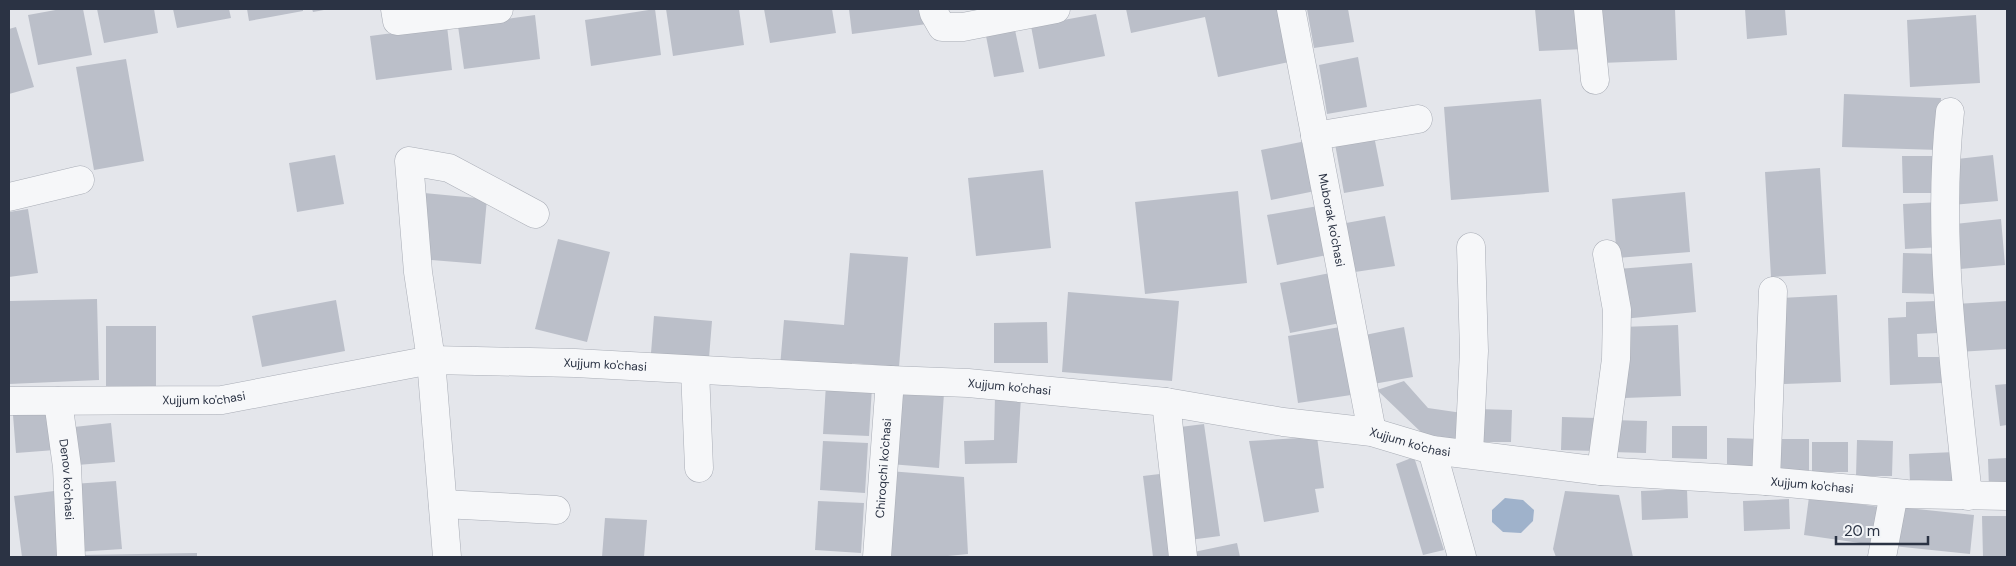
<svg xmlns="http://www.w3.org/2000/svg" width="2016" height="566" font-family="'DM Sans',sans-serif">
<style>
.water{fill:#9fb2cb}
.building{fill:#bbbfc9}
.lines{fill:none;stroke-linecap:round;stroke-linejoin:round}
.minor-casing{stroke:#a9adb6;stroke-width:29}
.minor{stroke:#f6f7f9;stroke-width:28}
.labels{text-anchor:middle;stroke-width:4.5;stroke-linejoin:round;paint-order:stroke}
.street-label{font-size:12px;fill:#2b3344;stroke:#f3f5f8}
</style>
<rect width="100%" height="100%" fill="#e4e6eb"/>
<path class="water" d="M 1505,498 L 1523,500 L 1534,510 L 1533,521 L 1521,533 L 1503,532 L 1492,522 L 1492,510 Z"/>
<path class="building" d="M 61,9 L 83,9 L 92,55 L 38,65 L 28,15 Z
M 97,9 L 154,9 L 158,33 L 104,43 Z
M 173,9 L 229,9 L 231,18 L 177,28 Z
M 247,9 L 303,9 L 303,11 L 249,21 Z
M 312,9 L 324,9 L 324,10 L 313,12 Z
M 655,9 L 661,55 L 591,66 L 585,20 Z
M 666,9 L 739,9 L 744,45 L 673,56 Z
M 764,9 L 832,9 L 836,33 L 770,43 Z
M 849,9 L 925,9 L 927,24 L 852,34 Z
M 1126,9 L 1278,9 L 1289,62 L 1218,77 L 1205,17 L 1131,33 Z
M 1307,9 L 1348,9 L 1354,42 L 1314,48 Z
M 1535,9 L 1582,9 L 1585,49 L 1539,51 Z
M 1599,9 L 1675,9 L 1677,60 L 1601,63 Z
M 1745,9 L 1785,9 L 1787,35 L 1747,39 Z
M 1096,14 L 1105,56 L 1039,69 L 1031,26 Z
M 535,15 L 540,59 L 464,69 L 458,26 Z
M 1976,15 L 1980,83 L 1910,87 L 1907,20 Z
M 447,26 L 452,70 L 376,80 L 370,36 Z
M 16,27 L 34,87 L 9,94 L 9,29 Z
M 1015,30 L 1024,72 L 994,77 L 986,36 Z
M 1358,57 L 1367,107 L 1327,114 L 1319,65 Z
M 126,59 L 144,161 L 94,170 L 76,67 Z
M 1844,94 L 1941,98 L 1939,150 L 1842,147 Z
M 1541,99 L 1549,192 L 1451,200 L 1444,107 Z
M 1374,136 L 1384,186 L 1344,193 L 1335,144 Z
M 1311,140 L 1320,190 L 1271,200 L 1261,150 Z
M 335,155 L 344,204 L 297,212 L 289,163 Z
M 1993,155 L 1998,201 L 1952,205 L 1948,160 Z
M 1902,156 L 1939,156 L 1939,193 L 1903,193 Z
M 1820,168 L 1826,274 L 1771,277 L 1765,172 Z
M 1043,170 L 1051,248 L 976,256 L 968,178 Z
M 1238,191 L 1247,283 L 1145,294 L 1135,202 Z
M 1685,192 L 1690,252 L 1617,258 L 1612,199 Z
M 424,193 L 487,199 L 481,264 L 419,259 Z
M 1940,202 L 1942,247 L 1905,249 L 1903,204 Z
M 1318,206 L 1327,255 L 1277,265 L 1267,215 Z
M 28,209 L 38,273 L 9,277 L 9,212 Z
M 1385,216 L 1395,266 L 1355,272 L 1346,223 Z
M 2001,219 L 2005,265 L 1960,269 L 1955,224 Z
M 558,239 L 610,252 L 587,342 L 535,329 Z
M 850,253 L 908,257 L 899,367 L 852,363 L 851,373 L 780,367 L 784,320 L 844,325 Z
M 1903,253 L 1941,254 L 1940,294 L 1902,293 Z
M 1692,263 L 1696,312 L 1622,319 L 1618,269 Z
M 1330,273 L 1340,323 L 1290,333 L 1280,283 Z
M 1068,292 L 1179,301 L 1172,381 L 1062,372 Z
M 1837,295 L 1841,382 L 1784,384 L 1781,298 Z
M 97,299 L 99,380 L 9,384 L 9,301 Z
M 336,300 L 345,351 L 262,367 L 252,316 Z
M 1937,301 L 1938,333 L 1917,334 L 1918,357 L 1942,357 L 1942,383 L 1890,385 L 1888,318 L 1906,317 L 1906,302 Z
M 2007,301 L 2007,349 L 1958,352 L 1955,304 Z
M 654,316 L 712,321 L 709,358 L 651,353 Z
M 1047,322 L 1048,363 L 994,363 L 994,323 Z
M 1678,325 L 1681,396 L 1624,398 L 1621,327 Z
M 106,326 L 156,326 L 156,386 L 106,386 Z
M 1340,327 L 1351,395 L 1298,403 L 1288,336 Z
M 1404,327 L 1413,377 L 1373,384 L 1365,335 Z
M 1404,381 L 1428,408 L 1469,414 L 1468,441 L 1423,434 L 1377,390 Z
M 826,384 L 872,387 L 869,436 L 823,434 Z
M 2007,384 L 2007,425 L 2000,426 L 1995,385 Z
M 895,390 L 944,393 L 939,468 L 890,464 Z
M 995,396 L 1021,397 L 1017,463 L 965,464 L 964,441 L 994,440 Z
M 1477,409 L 1512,410 L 1511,442 L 1476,442 Z
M 51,412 L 55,450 L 16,453 L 13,415 Z
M 1562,417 L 1597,418 L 1596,451 L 1561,450 Z
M 1612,420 L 1647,421 L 1646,453 L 1611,452 Z
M 111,423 L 115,462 L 77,465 L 74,427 Z
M 1204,424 L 1220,536 L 1189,540 L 1172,428 Z
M 1672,426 L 1707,426 L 1707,459 L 1672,458 Z
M 1317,437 L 1324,488 L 1315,489 L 1319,512 L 1264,522 L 1249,441 Z
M 1727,438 L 1762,439 L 1762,471 L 1727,471 Z
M 1774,439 L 1809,439 L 1809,472 L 1774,472 Z
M 1857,440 L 1893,441 L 1892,476 L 1856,476 Z
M 823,441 L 868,443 L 865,493 L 820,490 Z
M 1812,442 L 1848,442 L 1848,472 L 1812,472 Z
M 1955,452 L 1956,481 L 1910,483 L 1909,454 Z
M 1414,457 L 1444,550 L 1423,555 L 1396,464 Z
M 2007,458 L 2007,488 L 1989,488 L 1988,459 Z
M 889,471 L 964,477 L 968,554 L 938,557 L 887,557 Z
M 1168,473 L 1179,557 L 1153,557 L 1143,476 Z
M 116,481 L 122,549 L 77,552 L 73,484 Z
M 1687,489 L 1688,518 L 1642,520 L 1641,491 Z
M 54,491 L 62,557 L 22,557 L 14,496 Z
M 1565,491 L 1619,495 L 1633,557 L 1556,557 L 1553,549 Z
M 1809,497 L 1880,507 L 1874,545 L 1804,535 Z
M 1789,499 L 1790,529 L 1744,531 L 1743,501 Z
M 818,501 L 864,503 L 861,553 L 815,550 Z
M 1898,507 L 1974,515 L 1970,554 L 1893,546 Z
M 1982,516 L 2007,516 L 2007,557 L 1983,557 Z
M 605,518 L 647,520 L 644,557 L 602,557 Z
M 1237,543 L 1240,557 L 1190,557 L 1189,553 Z
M 197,553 L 197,557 L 79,557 L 79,555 Z"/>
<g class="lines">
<g class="minor-casing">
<g id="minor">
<path d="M 395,9 L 397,21 L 499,9"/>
<path d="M 933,9 L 934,13 L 942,27 L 963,27 L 1056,9"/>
<path id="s1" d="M 1291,9 L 1372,432"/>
<path d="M 1588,9 L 1595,80"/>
<path d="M 1950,112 C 1936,239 1955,369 1968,496"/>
<path d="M 1315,136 L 1418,119"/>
<path d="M 9,197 L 80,180"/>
<path d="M 695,370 L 699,468"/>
<path id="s2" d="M 9,401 L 222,400 L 431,360 L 575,363 L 890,380 L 968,383 L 1166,402 L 1283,422 L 1372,432 L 1432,450 L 1601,471 L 1766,481 L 1907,494 L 2007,496"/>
<path id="s3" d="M 58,401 L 67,467 L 71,557"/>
<path d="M 1166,402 L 1183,557"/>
<path d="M 1432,450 L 1462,557"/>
<path d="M 1469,453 L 1474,351 L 1471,247"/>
<path d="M 1601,471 L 1616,359 L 1617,310 L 1607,254"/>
<path d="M 1766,481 L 1773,291"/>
<path d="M 443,504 L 556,510"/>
<path d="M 447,557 L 431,360 L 418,272 L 409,161 L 449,168 L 535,214"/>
<path id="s4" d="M 877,557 L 890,380"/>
<path d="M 1882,557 L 1894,493"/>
</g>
</g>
<use href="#minor" class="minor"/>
</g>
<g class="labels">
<g class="street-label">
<text dy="4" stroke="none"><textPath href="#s1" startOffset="215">Muborak ko'chasi</textPath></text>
<text dy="4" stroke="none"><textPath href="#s2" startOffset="600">Xujjum ko'chasi</textPath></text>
<text dy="4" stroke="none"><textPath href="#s2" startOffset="1005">Xujjum ko'chasi</textPath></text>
<text dy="4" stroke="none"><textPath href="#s2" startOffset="195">Xujjum ko'chasi</textPath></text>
<text dy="4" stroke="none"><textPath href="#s2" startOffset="1410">Xujjum ko'chasi</textPath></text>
<text dy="4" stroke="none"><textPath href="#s4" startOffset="89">Chiroqchi ko'chasi</textPath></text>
<text dy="4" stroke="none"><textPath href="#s3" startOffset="79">Denov ko'chasi</textPath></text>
<text dy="4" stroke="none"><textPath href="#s2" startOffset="1815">Xujjum ko'chasi</textPath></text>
</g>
</g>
<rect width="2016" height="566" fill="none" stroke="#2b3344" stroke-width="20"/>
<path d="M1836 536v8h92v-8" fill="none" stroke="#2b3344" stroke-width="2.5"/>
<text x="1844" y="536" font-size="15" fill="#2b3344" stroke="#f3f5f8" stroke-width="4" paint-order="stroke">20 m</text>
</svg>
